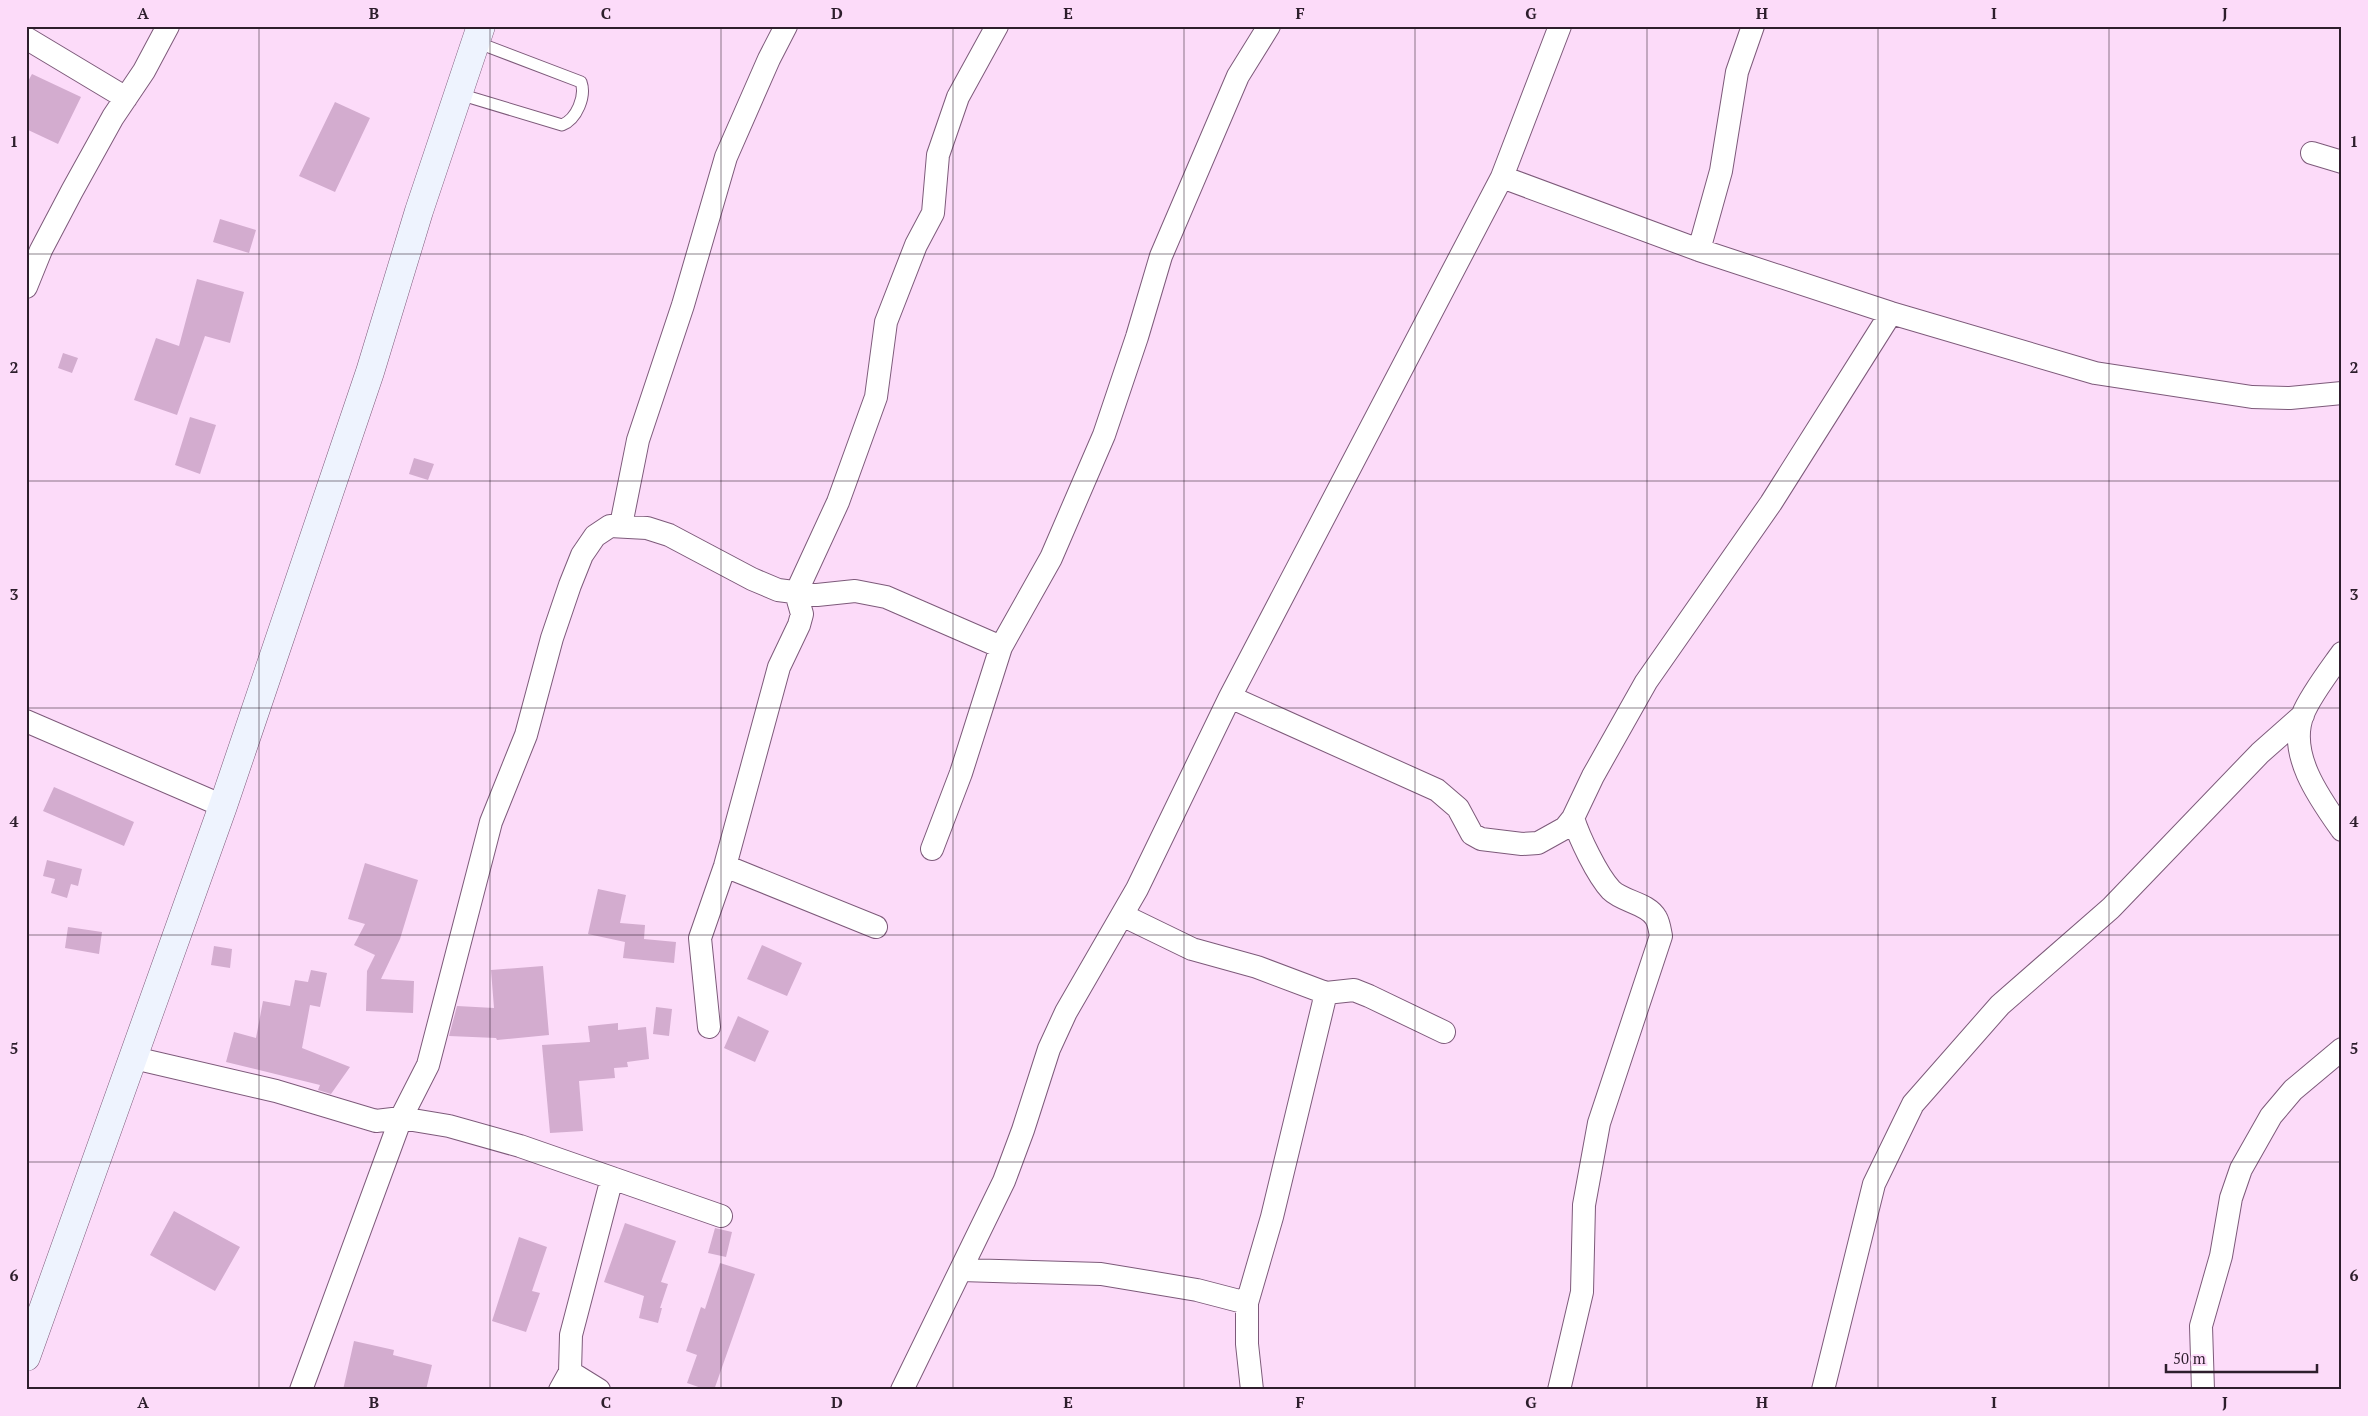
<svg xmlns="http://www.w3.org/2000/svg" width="2368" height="1416" font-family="'PT Serif',serif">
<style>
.building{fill:#d3accf}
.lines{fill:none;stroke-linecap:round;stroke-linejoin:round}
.service-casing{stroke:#7d5a7a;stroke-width:13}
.minor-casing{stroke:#7d5a7a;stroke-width:24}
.secondary-casing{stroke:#7d5a7a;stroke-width:29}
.service{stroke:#fff;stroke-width:11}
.minor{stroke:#fff;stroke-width:22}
.secondary{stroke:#eef3fe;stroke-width:28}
.grid{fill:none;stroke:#2d1e2c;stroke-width:1;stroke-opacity:0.55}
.neatline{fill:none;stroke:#2d1e2c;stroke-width:2}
.grid-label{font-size:16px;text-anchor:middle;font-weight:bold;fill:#2d1e2c}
</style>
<rect width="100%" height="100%" fill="#fcdbf9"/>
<path class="building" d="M 32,74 L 81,97 L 58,144 L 26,129 L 26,85 Z
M 335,102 L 370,118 L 335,192 L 299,176 Z
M 220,219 L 256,230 L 249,253 L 213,242 Z
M 197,279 L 244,292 L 230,343 L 205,336 L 177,415 L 134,400 L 156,338 L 179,346 Z
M 63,353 L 78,358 L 72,373 L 58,368 Z
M 190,417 L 216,425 L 200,474 L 175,465 Z
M 414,458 L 434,464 L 428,480 L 409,474 Z
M 54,787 L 134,822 L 124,846 L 43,811 Z
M 47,860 L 82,869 L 78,886 L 71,884 L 67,898 L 51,893 L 55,879 L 43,876 Z
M 365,863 L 418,880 L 400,939 L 381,979 L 414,981 L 413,1013 L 366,1011 L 367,971 L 375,955 L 354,945 L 365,924 L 348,919 Z
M 598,889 L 626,895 L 620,923 L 645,925 L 644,939 L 676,942 L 674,963 L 623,958 L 625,942 L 588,934 Z
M 68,927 L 102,932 L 99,954 L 65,948 Z
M 762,945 L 802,963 L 787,996 L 747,979 Z
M 214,946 L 232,949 L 230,968 L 211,965 Z
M 543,966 L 549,1035 L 497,1040 L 496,1038 L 449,1036 L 457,1006 L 494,1008 L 491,970 Z
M 311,970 L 327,973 L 320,1007 L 310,1005 L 302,1048 L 350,1067 L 331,1094 L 318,1090 L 320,1085 L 226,1062 L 234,1032 L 256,1038 L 263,1001 L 290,1006 L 295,980 L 308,982 Z
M 656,1007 L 672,1009 L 669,1036 L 653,1034 Z
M 738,1016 L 769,1031 L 755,1062 L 724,1048 Z
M 618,1023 L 618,1030 L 646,1027 L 649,1059 L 627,1062 L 628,1067 L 614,1068 L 615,1078 L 579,1081 L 583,1131 L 550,1133 L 542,1045 L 590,1042 L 588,1026 Z
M 174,1211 L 240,1247 L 215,1291 L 150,1255 Z
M 625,1223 L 676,1241 L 661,1282 L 668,1284 L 660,1308 L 662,1308 L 658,1323 L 639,1318 L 644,1296 L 604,1282 Z
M 715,1228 L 732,1232 L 726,1257 L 708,1253 Z
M 519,1237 L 547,1247 L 532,1291 L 540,1293 L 526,1332 L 492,1321 Z
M 720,1263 L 755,1274 L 714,1390 L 707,1390 L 687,1383 L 697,1355 L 686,1351 L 701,1307 L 705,1309 Z
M 354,1341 L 394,1350 L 393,1355 L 432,1365 L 426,1390 L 343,1390 Z"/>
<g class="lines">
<g class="service-casing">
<path id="service" d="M 459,94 L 562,125 C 577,119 586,96 581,82 L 476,42"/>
</g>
<g class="minor-casing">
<path id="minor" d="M 26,38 L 126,98
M 2312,153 L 2342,162
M 1502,177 L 1699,250 L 1891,313 L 2095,373 L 2252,397 L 2290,398 L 2342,393
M 1699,250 L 1721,171 L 1737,72 L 1753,26
M 26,287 L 41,250 L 72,191 L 113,117 L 144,71 L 168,26
M 621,525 L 638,440 L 683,305 L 726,157 L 769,59 L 786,26
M 2342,653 C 2330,670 2310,696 2303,714 C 2287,754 2320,799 2342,830
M 1230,697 L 1437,790 L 1458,808 L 1472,834 L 1481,839 L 1522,844 L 1538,843 L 1565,828 L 1573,818 L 1593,776 L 1646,682 L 1771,503 L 1891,313
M 26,721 L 223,806
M 932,849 L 961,773 L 1001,647 L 1051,558 L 1104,435 L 1137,337 L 1161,256 L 1238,76 L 1269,26
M 725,866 L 876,927
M 1122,915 L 1192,949 L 1257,967 L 1326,993 L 1354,990 L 1369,996 L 1444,1032
M 709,1027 L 700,938 L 725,866 L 779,667 L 799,625 L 802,614 L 796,593 L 838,502 L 876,397 L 886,322 L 916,245 L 933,213 L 938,155 L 958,97 L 997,26
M 134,1058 L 276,1091 L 376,1121 L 401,1118 L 449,1126 L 520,1146 L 721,1216
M 961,1270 L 1101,1274 L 1197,1290 L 1247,1303
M 570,1372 L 599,1390
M 301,1390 L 401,1118 L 428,1065 L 491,822 L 526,735 L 552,638 L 570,585 L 582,555 L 595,536 L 610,526 L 647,528 L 669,535 L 752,579 L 778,590 L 817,595 L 855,591 L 886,597 L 1001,647
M 560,1390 L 570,1372 L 571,1335 L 612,1178
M 902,1390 L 1004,1181 L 1023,1130 L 1049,1049 L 1066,1012 L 1137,889 L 1230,697 L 1502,177 L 1560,26
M 1252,1390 L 1247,1344 L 1247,1303 L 1272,1217 L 1326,993
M 1559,1390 L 1582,1292 L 1584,1205 L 1599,1123 L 1661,936 C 1660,931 1659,923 1656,918 C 1648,903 1623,902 1611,890 C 1597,875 1579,837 1573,818
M 1823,1390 L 1874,1184 L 1913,1104 L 2000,1005 L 2111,908 L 2260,753 L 2303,715
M 2203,1390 L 2201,1326 L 2221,1256 L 2231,1198 L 2241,1169 L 2271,1116 L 2293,1090 L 2342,1049"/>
</g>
<g class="secondary-casing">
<path id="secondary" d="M 26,1357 L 223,806 L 370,372 L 419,211 L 481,26"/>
</g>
<use href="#service" class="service"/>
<use href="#minor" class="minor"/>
<use href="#secondary" class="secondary"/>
</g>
<path class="grid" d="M 259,26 L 259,1390M 490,26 L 490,1390M 721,26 L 721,1390M 953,26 L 953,1390M 1184,26 L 1184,1390M 1415,26 L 1415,1390M 1647,26 L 1647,1390M 1878,26 L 1878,1390M 2109,26 L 2109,1390M 26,254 L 2342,254M 26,481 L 2342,481M 26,708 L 2342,708M 26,935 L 2342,935M 26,1162 L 2342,1162"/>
<rect width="2368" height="1416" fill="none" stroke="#fcdbf9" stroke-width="55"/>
<path d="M2166 1364v8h151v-8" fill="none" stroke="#2d1e2c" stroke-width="2.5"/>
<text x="2173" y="1364" font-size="15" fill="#2d1e2c" stroke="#fcdbf9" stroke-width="4" paint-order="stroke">50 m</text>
<rect x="28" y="28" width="2312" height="1360" class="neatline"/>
<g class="grid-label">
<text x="143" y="19">A</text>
<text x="374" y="19">B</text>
<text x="606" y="19">C</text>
<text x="837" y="19">D</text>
<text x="1068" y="19">E</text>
<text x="1300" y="19">F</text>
<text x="1531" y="19">G</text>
<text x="1762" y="19">H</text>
<text x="1994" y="19">I</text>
<text x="2225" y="19">J</text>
<text x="14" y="147">1</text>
<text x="2354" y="147">1</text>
<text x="14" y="373">2</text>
<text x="2354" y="373">2</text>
<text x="14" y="600">3</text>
<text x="2354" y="600">3</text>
<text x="14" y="827">4</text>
<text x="2354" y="827">4</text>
<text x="14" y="1054">5</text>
<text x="2354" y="1054">5</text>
<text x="14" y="1281">6</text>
<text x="2354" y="1281">6</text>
<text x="143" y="1408">A</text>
<text x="374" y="1408">B</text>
<text x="606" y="1408">C</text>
<text x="837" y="1408">D</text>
<text x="1068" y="1408">E</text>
<text x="1300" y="1408">F</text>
<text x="1531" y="1408">G</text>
<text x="1762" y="1408">H</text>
<text x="1994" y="1408">I</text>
<text x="2225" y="1408">J</text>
</g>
</svg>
